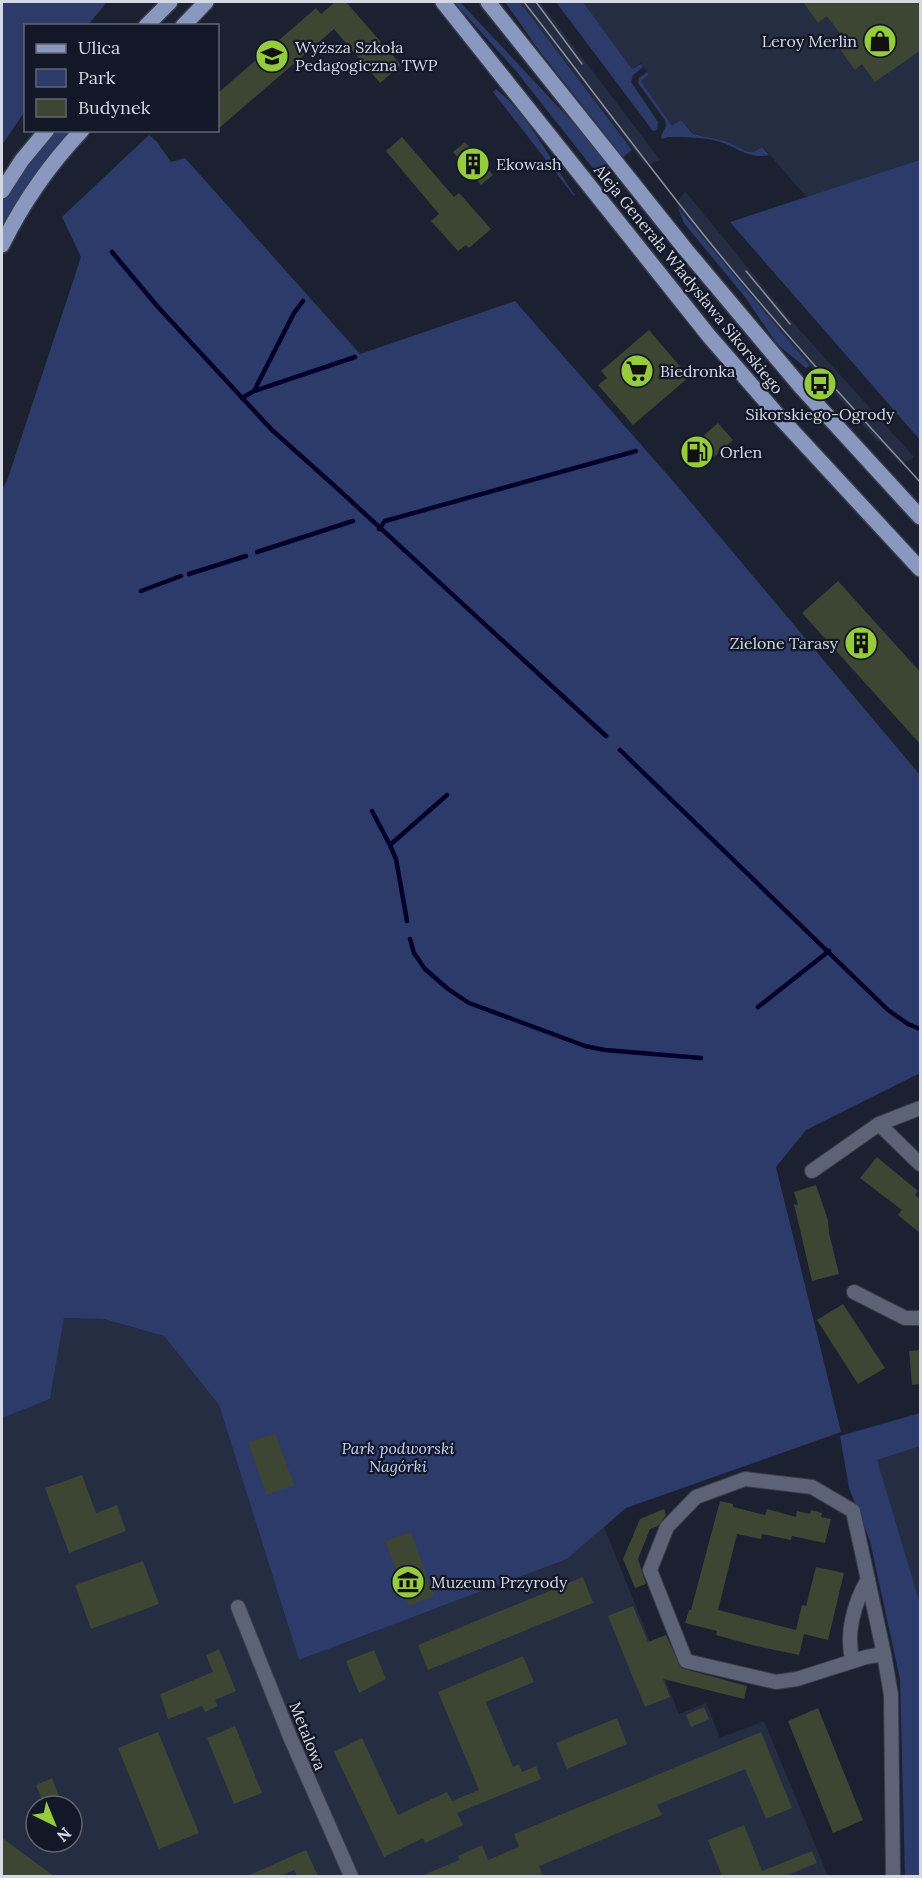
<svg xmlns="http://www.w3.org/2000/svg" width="922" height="1878" font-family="Lora,serif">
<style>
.built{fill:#252d42;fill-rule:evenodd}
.green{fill:#2d3b6b}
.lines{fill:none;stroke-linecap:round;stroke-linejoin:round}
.stream{stroke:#02012b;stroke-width:4.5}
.building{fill:#3d4533}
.minor-casing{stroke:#383c4a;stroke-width:16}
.major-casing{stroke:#383c4a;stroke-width:18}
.minor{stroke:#5c6376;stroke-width:14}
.major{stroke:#8a98c0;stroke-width:15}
.tram{stroke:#8b8f9d;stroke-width:1.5}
.labels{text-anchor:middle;stroke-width:4.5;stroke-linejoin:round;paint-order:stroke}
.poi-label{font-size:16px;fill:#d5d9e4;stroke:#131828;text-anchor:start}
.street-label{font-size:16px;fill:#d5d9e4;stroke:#131828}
.park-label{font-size:16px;font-style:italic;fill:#c4d1f7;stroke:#131828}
</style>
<rect width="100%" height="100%" fill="#1c2132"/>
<path class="built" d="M 520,2 L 540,2 L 660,160 L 651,164 L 645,165 Z
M 583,2 L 920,2 L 920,163 L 809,200 L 763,147 L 754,152 L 748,152 L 726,141 L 694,134 L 681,120 L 672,126 L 641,81 L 649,75 L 641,63 L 632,69 Z
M 685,191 L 789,318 L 914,457 L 901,465 L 879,440 L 877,441 L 810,366 L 678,208 L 678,201 Z
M 64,1318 L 104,1319 L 164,1336 L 219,1405 L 299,1660 L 567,1559 L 604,1527 L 679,1714 L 706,1703 L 720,1738 L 764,1721 L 828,1876 L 2,1876 L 2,1418 L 50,1399 ZM 36,1806 L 72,1806 L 72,1842 L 36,1842 Z
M 920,1443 L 920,1642 L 860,1454 Z"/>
<path class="green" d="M 2,2 L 107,2 L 88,25 L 26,26 L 25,111 L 2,145 Z
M 454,2 L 460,2 L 579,129 L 610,168 L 599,176 L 516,71 Z
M 505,2 L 520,2 L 632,150 L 623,157 L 538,49 Z
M 556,2 L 583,2 L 632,69 L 641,64 L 643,67 L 633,75 L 631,82 L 658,122 L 657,130 L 653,131 Z
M 647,72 L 649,75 L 641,81 L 672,126 L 681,120 L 692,133 L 697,135 L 726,141 L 748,152 L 754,152 L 762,147 L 769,155 C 750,160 737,147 720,142 C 704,137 685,137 668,137 L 662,139 L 661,136 L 666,126 L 665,120 L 638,83 L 639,78 Z
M 496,89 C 531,117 549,160 575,195 L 574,196 L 493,92 Z
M 47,131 L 82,131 L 2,245 L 2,191 Z
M 149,135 L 157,142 L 171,162 L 185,158 L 360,354 L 515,301 L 679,488 L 920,775 L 920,1073 L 806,1130 L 776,1167 L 841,1432 L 626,1508 L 567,1559 L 299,1660 L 219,1405 L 164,1336 L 104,1319 L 64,1318 L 50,1399 L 2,1418 L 2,489 L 7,481 L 81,257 L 62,217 Z
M 920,160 L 920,440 L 730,222 Z
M 678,208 L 810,366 L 806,368 L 777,344 L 745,297 L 684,223 Z
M 920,1413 L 920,1446 L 877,1460 L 920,1604 L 920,1876 L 905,1876 L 900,1679 L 870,1541 L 849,1488 L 840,1436 Z"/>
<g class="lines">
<path class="stream" d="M 112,252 L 158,307 L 272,430 L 338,489 L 606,736
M 254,391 L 294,313 L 303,301
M 242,398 L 254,391 L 355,357
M 379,529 L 385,521 L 636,451
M 257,552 L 353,521
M 189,574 L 246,556
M 141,591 L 181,576
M 620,750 L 888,1010 L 908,1024 L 920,1029
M 372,811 L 390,845 L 396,859 L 407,921
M 390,845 L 447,795
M 410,939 L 414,953 L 425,969 L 448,989 L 469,1003 L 585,1046 L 605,1050 L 701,1058
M 758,1007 L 829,951"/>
</g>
<path class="building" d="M 335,2 L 346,2 L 401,65 L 380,83 L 334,29 L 218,129 L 218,93 L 316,8 L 321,14 Z
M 803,2 L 921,2 L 921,50 L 875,82 L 862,64 L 855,70 L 836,44 L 844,39 L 827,16 L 818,23 Z
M 402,137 L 454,197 L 459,193 L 491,229 L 469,248 L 466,245 L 458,251 L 431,221 L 439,214 L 386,151 Z
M 465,142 L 493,175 L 481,185 L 453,152 Z
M 649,330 L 689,377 L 633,425 L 598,385 L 607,378 L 601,371 Z
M 718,423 L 733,440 L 699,470 L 684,453 Z
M 838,581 L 921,673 L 921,745 L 802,613 Z
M 877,1157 L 918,1191 L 915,1195 L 921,1200 L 921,1234 L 898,1215 L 902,1210 L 860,1178 Z
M 816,1185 L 828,1220 L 829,1233 L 839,1274 L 812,1281 L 794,1204 L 798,1205 L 794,1192 Z
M 843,1304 L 885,1368 L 858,1384 L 817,1320 Z
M 921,1350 L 921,1384 L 912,1385 L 909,1351 Z
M 275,1433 L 294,1485 L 267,1495 L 248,1443 Z
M 82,1475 L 96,1513 L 117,1505 L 126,1531 L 69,1553 L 45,1488 Z
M 720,1501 L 733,1504 L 733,1507 L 765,1515 L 767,1509 L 796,1517 L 797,1511 L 810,1514 L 811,1510 L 822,1513 L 821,1517 L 831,1519 L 825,1543 L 792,1536 L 791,1540 L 762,1534 L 761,1539 L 737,1534 L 718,1610 L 796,1630 L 802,1605 L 806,1606 L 816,1567 L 844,1573 L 828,1640 L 804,1634 L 799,1655 L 752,1645 L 716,1635 L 717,1631 L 685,1623 L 689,1610 L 691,1610 Z
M 664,1509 L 666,1515 L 658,1526 L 650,1529 L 638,1559 L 646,1584 L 635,1588 L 623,1559 L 640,1519 Z
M 411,1532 L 434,1596 L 409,1606 L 385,1541 Z
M 143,1561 L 159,1604 L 91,1629 L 75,1585 Z
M 583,1577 L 593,1603 L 428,1670 L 418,1645 Z
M 633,1606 L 648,1642 L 666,1635 L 681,1668 L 747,1686 L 744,1699 L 663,1679 L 670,1697 L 645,1707 L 608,1616 Z
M 219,1649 L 236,1691 L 215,1700 L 218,1706 L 205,1712 L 202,1706 L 168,1719 L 160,1694 L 213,1672 L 206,1655 Z
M 374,1650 L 386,1679 L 359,1693 L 346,1661 Z
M 523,1656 L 534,1682 L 486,1702 L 513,1767 L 519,1764 L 522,1772 L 536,1766 L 541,1779 L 457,1813 L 463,1825 L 425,1843 L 423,1838 L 384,1857 L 334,1752 L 362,1738 L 398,1815 L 447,1792 L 452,1801 L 479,1790 L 438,1692 Z
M 704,1707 L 709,1719 L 691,1727 L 686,1715 Z
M 818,1708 L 863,1820 L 833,1833 L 788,1721 Z
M 617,1718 L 627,1744 L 567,1769 L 556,1743 Z
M 235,1726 L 262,1793 L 234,1804 L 207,1738 Z
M 158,1732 L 199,1833 L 159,1849 L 118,1748 Z
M 761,1732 L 792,1808 L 766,1819 L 745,1769 L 657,1805 L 662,1815 L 539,1866 L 543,1876 L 421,1876 L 459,1860 L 458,1856 L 482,1845 L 488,1860 L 519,1847 L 514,1834 Z
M 52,1778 L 63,1806 L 44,1806 L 36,1785 Z
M 744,1825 L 762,1871 L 812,1851 L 817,1863 L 785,1876 L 722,1876 L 708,1840 Z
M 2,1838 L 54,1876 L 2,1876 Z
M 306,1850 L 318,1876 L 297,1876 L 294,1870 L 280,1876 L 247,1876 Z"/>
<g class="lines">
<g class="minor-casing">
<path id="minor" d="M 920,1108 L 879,1124 L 920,1164
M 812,1171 L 879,1124
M 854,1292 L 905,1318 L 920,1318
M 238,1607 L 290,1737 L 351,1876
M 884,1654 L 866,1657 L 797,1679 L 776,1682 L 686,1661 L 650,1570 L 667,1527 L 696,1497 L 745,1479 L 812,1487 L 853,1511 L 884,1654 L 891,1695 L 893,1876
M 853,1661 C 845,1635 854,1603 868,1579"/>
</g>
<g class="major-casing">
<path id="major" d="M 443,2 L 709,336 L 775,412 L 920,569
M 488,2 L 686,250 L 801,387 L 920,517
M 146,26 L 170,2
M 183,26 L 206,2
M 2,191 L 22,160 L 47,130
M 2,245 C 22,204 51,163 82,130"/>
</g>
<use href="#minor" class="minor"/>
<use href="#major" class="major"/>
<path class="tram" d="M 524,2 C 588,84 650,169 716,250 C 781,330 851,406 920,482
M 536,2 L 582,64
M 746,271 L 790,324"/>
</g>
<defs>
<g id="shop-disc" transform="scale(1.725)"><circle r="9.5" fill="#94cc3c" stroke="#131828"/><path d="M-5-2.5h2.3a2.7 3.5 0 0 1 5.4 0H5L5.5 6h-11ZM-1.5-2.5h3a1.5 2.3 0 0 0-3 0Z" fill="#111"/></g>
<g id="university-disc" transform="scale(1.725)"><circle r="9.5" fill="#94cc3c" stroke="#131828"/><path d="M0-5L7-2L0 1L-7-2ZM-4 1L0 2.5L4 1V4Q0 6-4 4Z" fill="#111"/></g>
<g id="building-disc" transform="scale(1.725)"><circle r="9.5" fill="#94cc3c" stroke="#131828"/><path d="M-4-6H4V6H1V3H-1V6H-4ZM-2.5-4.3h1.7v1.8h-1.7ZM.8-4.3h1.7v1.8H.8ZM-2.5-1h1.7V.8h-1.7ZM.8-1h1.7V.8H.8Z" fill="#111"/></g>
<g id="supermarket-disc" transform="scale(1.725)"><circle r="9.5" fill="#94cc3c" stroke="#131828"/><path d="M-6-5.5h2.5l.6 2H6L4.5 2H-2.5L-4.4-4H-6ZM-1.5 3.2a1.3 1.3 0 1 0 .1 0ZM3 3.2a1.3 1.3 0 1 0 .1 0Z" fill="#111"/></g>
<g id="bus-disc" transform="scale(1.725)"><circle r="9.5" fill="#94cc3c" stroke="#131828"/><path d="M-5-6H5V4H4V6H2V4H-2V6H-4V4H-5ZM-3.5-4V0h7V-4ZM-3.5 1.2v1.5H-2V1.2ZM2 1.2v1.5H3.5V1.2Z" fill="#111"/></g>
<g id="fuel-disc" transform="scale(1.725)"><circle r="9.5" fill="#94cc3c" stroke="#131828"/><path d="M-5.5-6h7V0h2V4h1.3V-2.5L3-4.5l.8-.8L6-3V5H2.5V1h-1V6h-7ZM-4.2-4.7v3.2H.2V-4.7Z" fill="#111"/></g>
<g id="museum-disc" transform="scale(1.725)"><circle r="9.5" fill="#94cc3c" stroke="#131828"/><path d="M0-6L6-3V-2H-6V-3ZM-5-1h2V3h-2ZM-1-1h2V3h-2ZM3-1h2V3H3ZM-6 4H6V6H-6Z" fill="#111"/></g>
</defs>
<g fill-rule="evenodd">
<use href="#shop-disc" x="880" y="41"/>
<use href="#university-disc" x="272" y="56"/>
<use href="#building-disc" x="473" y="164"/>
<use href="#supermarket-disc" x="637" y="371"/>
<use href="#bus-disc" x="820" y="384"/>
<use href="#fuel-disc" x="697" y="452"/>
<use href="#building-disc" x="861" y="643"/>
<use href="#museum-disc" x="408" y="1582"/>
</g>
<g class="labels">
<g class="poi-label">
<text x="857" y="47" text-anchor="end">Leroy Merlin</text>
<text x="295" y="53">Wyższa Szkoła<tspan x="295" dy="18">Pedagogiczna TWP</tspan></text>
<text x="496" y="170">Ekowash</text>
<text x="660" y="377">Biedronka</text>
<text x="820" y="420" text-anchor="middle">Sikorskiego-Ogrody</text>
<text x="720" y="458">Orlen</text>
<text x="838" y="649" text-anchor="end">Zielone Tarasy</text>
<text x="431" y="1588">Muzeum Przyrody</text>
</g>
<g class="street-label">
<text transform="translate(689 279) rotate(51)" y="6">Aleja Generała Władysława Sikorskiego</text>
<text transform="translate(308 1736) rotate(68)" y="6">Metalowa</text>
</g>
<g class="park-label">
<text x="398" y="1454">Park podworski<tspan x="398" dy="18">Nagórki</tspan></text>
</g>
</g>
<rect width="922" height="1878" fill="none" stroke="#d5d9e4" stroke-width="6"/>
<rect x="24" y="24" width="195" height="108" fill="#131828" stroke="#616573" stroke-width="1.5"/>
<rect x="36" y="44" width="30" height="9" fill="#8a98c0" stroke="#616573" stroke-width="1.5"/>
<text x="78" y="54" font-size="18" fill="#d5d9e4">Ulica</text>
<rect x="36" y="69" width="30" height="18" fill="#2d3b6b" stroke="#616573" stroke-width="1.5"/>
<text x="78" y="84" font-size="18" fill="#d5d9e4">Park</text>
<rect x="36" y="99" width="30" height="18" fill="#3d4533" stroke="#616573" stroke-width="1.5"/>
<text x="78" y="114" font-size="18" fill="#d5d9e4">Budynek</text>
<g transform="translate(54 1824) rotate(137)"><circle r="28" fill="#131828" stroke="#616573" stroke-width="1.5"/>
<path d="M0-4.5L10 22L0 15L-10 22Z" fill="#94cc3c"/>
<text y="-9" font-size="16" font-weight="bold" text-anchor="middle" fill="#d5d9e4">N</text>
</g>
</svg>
